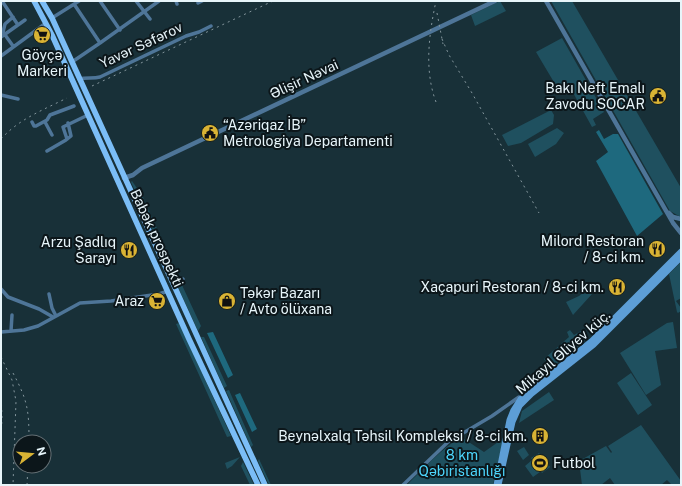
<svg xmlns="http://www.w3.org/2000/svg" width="682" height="486" font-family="'Public Sans',sans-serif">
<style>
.green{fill:#1f505f}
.forest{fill:#1e697e}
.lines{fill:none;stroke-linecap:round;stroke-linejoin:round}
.minor{stroke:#4e7598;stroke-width:3.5}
.tertiary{stroke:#4e7598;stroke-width:4.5}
.secondary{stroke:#5d9ed6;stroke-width:5}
.primary{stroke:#7bbdf6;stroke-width:5.5}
.rail{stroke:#84969d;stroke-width:1;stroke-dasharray:2 4;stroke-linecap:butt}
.labels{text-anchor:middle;stroke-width:4;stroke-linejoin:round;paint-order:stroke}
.street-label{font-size:14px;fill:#e7f5fa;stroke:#0c161a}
.poi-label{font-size:14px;fill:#e7f5fa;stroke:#0c161a;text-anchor:end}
.park-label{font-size:14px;fill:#4dd6fc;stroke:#0c161a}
</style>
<rect width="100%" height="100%" fill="#183038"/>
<path class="green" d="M 500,1 L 506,11 L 475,26 L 471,15 Z
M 551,1 L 572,1 L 681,188 L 681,216 L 679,216 L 670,211 Z
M 562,38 L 604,112 L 593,119 L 596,125 L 592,127 L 571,89 L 567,89 L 561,94 L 536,52 Z
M 551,110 L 554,115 L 553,124 L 521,143 L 508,146 L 502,135 Z
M 557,128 L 564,133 L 556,144 L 535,157 L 528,144 Z
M 132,181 L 143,197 L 163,242 L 159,244 L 131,182 Z
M 164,245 L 179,278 L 175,280 L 160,247 Z
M 681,262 L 681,298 L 676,301 L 681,308 L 681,311 L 678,313 L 677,312 L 669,274 Z
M 181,283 L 201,326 L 198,331 L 177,285 Z
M 588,289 L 592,294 L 573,315 L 566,302 L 579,296 Z
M 673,322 L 677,348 L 655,351 L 661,385 L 646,395 L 620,353 L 667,323 Z
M 179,323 L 231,436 L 227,437 L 176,324 Z
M 570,330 L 574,335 L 581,331 L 587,339 L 551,368 L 544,359 L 569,337 L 567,332 Z
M 201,337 L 204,337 L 227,386 L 224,388 Z
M 631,373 L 652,405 L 638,415 L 617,383 Z
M 229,390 L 253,445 L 251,447 L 226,391 Z
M 549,392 L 554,400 L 519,423 L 522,411 Z
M 641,425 L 681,481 L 681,485 L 672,485 L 667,480 L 661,485 L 615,485 L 610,478 L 601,485 L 582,485 L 579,461 L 606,446 L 611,453 L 612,452 L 608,446 Z
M 461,437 L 484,452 L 501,440 L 503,441 L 493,485 L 407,485 C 424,468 440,450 461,437 Z
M 524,447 L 529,455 L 523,460 L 517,451 Z
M 539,453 L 550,467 L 542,473 L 531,458 Z
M 240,457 L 232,466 L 227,469 L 225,463 Z
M 259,459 L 271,485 L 269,485 L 258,461 Z
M 532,460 L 540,472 L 533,477 L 525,466 Z
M 243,462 L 254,485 L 250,485 L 241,466 Z"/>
<path class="forest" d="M 599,130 L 604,139 L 613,134 L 618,134 L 663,214 L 637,236 L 596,161 L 608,152 L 596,132 Z
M 213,332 L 233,375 L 228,378 L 207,333 Z
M 240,393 L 257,429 L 252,432 L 235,395 Z"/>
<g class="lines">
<path class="minor" d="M 2,1 L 18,25
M 100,1 L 120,30
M 136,1 L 150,19
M 176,1 L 177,4
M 198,3 L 202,1
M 74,4 L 100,43
M 13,17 L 5,24 L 3,32 L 13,46
M 52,18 L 79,1
M 1,37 L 25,20
M 1,56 L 46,23
M 72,62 L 100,43 L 159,1
M 79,79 C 87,77 93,79 100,77 L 186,36 L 199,32 L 211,26
M 1,95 L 18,99
M 32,122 L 34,126 L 36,126 L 47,120 L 50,115 L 74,106
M 45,122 L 52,135
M 67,139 L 63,127 L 88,115
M 47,151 L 66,140 L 71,136 L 68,123
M 173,284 L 183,279
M 1,289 L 8,297 L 39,309 L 53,317
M 49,294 L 52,308 L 56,316
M 11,331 L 12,315
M 1,332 L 24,330 L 38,326 L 80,303 L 111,301 L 159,294 L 168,291
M 403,485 L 448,442 L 492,416 L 519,397"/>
<path class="tertiary" d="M 546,1 L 673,223 L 681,233
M 124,178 L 133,175 L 142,168 L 495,1
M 669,213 L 673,217 L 681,219"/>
<path class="secondary" d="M 496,485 L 509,420 L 513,410 L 520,399 L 591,341 L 681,251
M 499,485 L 513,422 L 520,406 L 532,394 L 594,345 L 681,258"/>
<path class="primary" d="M 34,1 L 52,35 L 189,339 L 258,485
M 42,1 L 52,18 L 265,485"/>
<path class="rail" d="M 437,13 L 443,44
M 442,39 L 449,55 L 472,93 L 539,213
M 92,86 L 273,1
M 436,102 C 424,70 429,34 436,1
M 1,139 C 19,119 43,110 67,98
M 1,357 L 12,380 L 16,401 L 13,485
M 13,373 C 28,401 29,411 29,442
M 1,392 L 2,417 L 1,442
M 27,485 L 28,466"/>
</g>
<defs>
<g id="supermarket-disc" transform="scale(0.9)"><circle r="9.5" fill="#d9b334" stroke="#0c161a"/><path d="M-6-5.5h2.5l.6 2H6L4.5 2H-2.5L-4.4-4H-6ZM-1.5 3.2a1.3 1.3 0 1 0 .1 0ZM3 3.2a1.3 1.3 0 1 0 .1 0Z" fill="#111"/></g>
<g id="civic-disc" transform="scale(0.9)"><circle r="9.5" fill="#d9b334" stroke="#0c161a"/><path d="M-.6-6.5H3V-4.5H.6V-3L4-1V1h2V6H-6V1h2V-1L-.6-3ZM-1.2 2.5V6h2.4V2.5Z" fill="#111"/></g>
<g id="restaurant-disc" transform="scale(0.9)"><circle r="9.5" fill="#d9b334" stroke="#0c161a"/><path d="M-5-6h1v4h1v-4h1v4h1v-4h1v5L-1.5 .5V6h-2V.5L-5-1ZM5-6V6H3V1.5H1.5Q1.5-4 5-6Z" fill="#111"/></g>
<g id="shop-disc" transform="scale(0.9)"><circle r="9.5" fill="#d9b334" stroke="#0c161a"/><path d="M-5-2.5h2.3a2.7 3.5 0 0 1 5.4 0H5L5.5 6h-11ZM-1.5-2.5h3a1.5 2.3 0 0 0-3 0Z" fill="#111"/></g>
<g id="building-disc" transform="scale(0.9)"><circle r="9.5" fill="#d9b334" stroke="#0c161a"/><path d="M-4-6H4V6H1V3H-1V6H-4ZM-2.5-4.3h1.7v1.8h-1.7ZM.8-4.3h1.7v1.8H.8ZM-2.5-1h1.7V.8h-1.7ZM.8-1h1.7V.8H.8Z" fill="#111"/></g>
<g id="stadium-disc" transform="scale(0.9)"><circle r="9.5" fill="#d9b334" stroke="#0c161a"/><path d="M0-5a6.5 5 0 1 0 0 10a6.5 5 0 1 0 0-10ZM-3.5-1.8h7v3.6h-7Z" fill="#111"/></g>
</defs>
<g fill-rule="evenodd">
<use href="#supermarket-disc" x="42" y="35"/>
<use href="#civic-disc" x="658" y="96"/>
<use href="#civic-disc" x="210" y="133"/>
<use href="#restaurant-disc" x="657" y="249"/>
<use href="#restaurant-disc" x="129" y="250"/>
<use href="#restaurant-disc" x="617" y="287"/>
<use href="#supermarket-disc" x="157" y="301"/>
<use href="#shop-disc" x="227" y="301"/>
<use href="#building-disc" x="540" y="436"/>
<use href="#stadium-disc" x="540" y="463"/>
</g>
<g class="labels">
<g class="street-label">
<text transform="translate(141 45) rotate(-25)" y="5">Yavər Səfərov</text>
<text transform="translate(304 79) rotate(-25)" y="5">Əlişir Nəvai</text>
<text transform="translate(157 238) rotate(65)" y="5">Babək prospekti</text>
<text transform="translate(563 352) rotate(-41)" y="5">Mikayıl Əliyev küç.</text>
</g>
<g class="poi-label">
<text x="42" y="60" text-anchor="middle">Göyçə<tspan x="42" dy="16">Markeri</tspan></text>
<text x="645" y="93">Bakı Neft Emalı<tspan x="645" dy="16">Zavodu SOCAR</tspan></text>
<text x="223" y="130" text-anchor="start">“Azəriqaz İB”<tspan x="223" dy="16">Metrologiya Departamenti</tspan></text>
<text x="644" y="246">Milord Restoran<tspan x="644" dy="16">/ 8-ci km.</tspan></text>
<text x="116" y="247">Arzu Şadlıq<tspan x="116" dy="16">Sarayı</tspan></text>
<text x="604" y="292">Xaçapuri Restoran / 8-ci km.</text>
<text x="240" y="298" text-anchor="start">Təkər Bazarı<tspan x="240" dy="16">/ Avto ölüxana</tspan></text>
<text x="144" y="306">Araz</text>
<text x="527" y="441">Beynəlxalq Təhsil Kompleksi / 8-ci km.</text>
<text x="553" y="468" text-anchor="start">Futbol</text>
</g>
<g class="park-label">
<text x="462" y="460">8 km<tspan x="462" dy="16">Qəbiristanlığı</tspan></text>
</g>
</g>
<rect width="682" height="486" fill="none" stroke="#e7f5fa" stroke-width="4"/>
<g transform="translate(32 454) rotate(74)"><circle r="19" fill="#0c161a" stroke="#646f74"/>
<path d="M0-3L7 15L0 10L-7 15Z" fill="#d9b334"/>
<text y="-6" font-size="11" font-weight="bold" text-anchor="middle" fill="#e7f5fa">N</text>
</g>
</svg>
